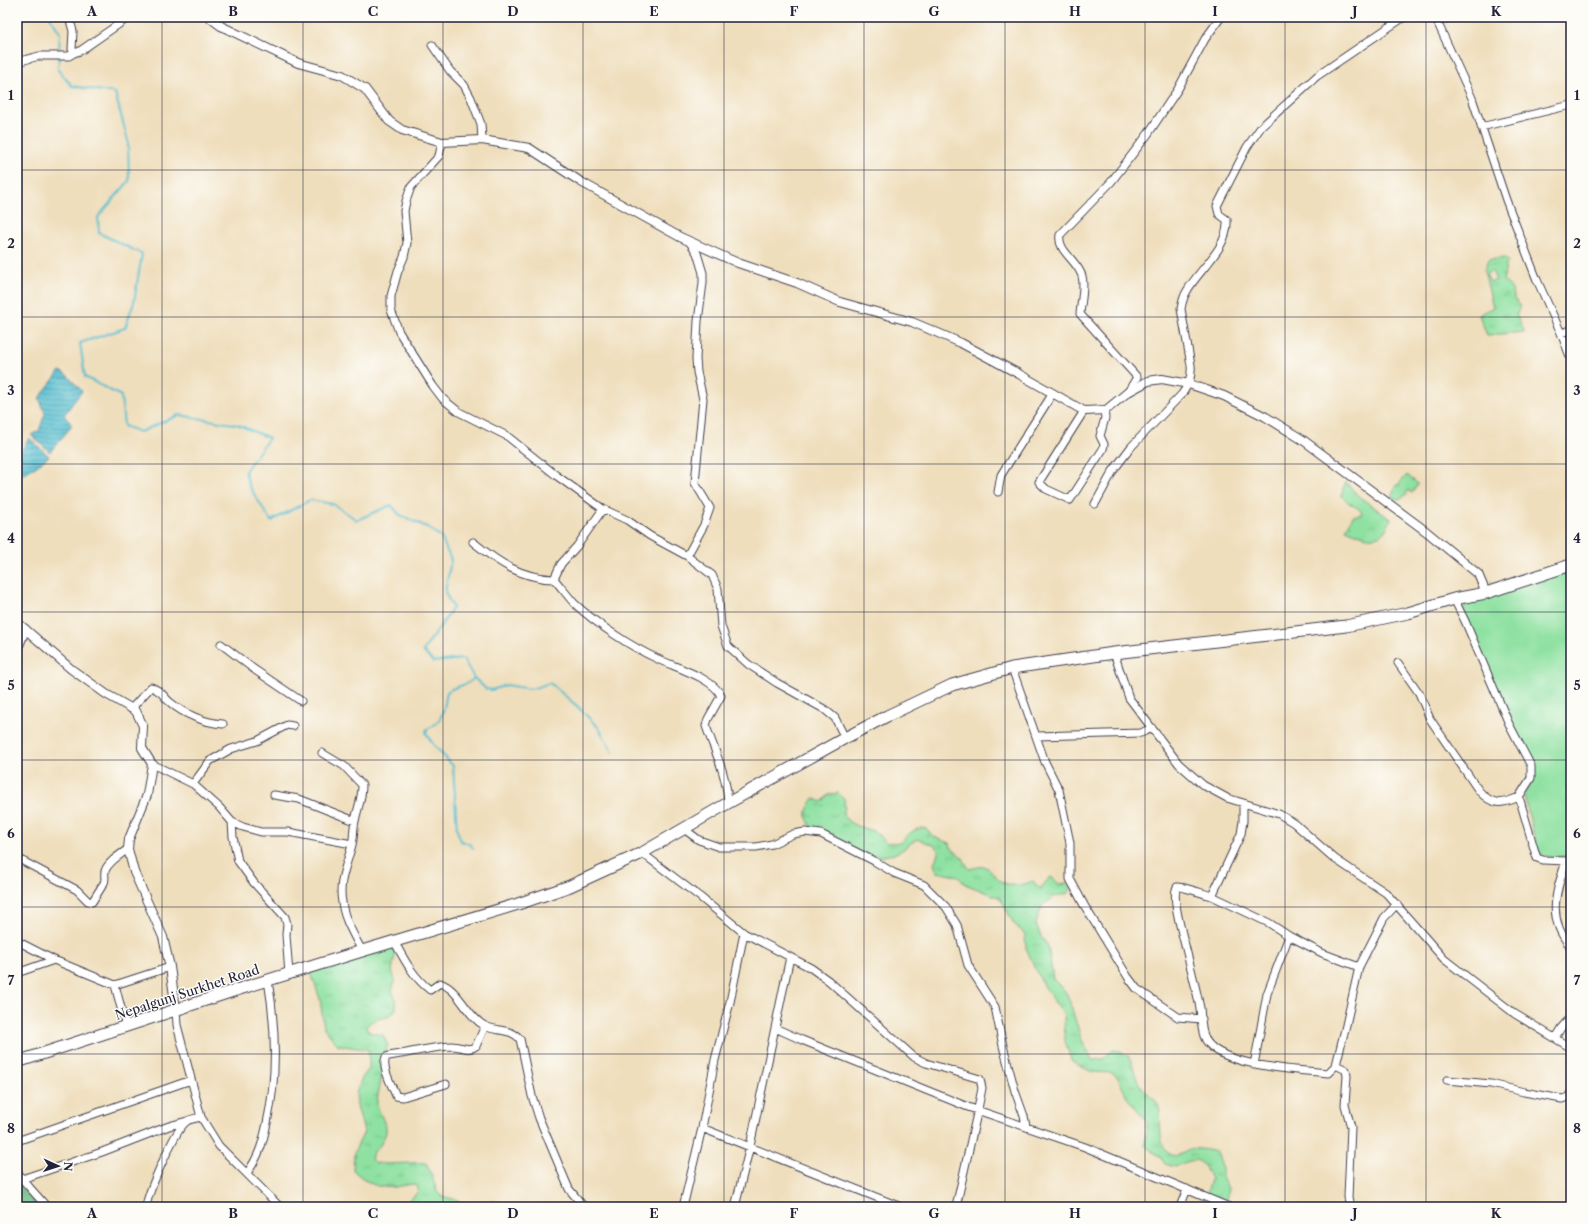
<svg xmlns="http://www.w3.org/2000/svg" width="1588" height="1224" font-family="'Libre Caslon Text',serif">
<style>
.grass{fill:url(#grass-tufts);stroke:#58826e;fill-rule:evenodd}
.forest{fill:url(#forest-crowns);stroke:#4a7061}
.park{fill:#8ee1a1;stroke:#58826e}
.water{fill:url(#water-rules);stroke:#3b7086}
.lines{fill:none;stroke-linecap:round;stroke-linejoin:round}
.stream{stroke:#54bed0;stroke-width:2}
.minor-casing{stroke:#413e4e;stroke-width:9}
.tertiary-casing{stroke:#413e4e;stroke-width:10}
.primary-casing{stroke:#413e4e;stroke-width:13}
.minor{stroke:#fff;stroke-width:7}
.tertiary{stroke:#fff;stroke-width:8}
.primary{stroke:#fff;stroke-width:11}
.grid{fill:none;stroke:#22223b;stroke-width:1;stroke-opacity:0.55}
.labels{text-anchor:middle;stroke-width:3;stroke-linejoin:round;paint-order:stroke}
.street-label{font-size:13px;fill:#22223b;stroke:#fdfcf7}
.neatline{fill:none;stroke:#22223b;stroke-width:1.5}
.grid-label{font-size:13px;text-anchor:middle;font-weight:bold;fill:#22223b}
</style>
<defs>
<pattern id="grass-tufts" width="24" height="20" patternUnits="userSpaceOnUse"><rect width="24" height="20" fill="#8ee1a1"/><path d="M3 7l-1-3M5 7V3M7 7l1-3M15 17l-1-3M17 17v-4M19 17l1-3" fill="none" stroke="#7ac18c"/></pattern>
<pattern id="forest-crowns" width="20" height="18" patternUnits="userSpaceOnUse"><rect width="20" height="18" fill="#72bf87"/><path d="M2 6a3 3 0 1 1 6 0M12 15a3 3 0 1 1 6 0" fill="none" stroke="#5d9b70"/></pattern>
<pattern id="water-rules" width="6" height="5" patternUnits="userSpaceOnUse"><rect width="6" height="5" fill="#54bed0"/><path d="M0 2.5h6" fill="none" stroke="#459aaa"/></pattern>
</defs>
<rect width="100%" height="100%" fill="#fdfcf7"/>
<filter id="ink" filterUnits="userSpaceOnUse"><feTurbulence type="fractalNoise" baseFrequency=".025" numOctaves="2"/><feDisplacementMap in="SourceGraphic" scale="8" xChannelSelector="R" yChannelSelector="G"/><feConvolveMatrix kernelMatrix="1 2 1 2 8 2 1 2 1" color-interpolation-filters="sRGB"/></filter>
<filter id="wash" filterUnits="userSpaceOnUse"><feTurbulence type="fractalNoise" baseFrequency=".012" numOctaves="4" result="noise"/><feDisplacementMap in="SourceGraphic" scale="16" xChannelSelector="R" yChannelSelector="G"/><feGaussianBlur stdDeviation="0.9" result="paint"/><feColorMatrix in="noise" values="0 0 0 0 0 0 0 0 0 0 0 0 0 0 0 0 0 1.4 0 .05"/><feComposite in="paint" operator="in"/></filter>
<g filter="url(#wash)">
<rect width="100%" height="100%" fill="#efdebc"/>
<path class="grass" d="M 1505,258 L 1508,261 C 1504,267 1506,273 1503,280 C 1510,286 1514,290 1514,299 L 1521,306 L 1516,315 L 1525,332 L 1487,335 L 1479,315 L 1493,307 L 1484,271 L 1488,260 ZM 1492,271 L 1496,280 L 1490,282 L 1486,274 Z
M 1407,475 L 1418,484 L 1412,493 L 1408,490 L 1406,495 L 1399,499 L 1393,498 L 1392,496 L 1394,489 Z
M 1346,482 L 1358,496 L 1391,519 C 1389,523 1387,529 1383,533 C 1374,543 1356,533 1346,529 L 1353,516 L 1362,514 C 1359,507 1356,508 1351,504 C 1348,503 1345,499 1342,496 L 1343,488 Z
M 838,793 L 844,799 L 845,807 L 843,815 C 850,826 861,827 873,831 C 878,833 883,839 887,843 L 901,842 C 906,836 919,823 928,830 C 931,833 931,836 935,837 C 939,840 945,841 950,843 L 951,848 L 963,858 L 969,869 C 974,868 983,865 988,868 C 991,870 994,875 997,878 C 1007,888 1020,886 1033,881 L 1040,889 L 1050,877 L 1053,878 L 1059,884 L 1067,883 L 1071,888 L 1069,893 L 1054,897 L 1042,906 L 1036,923 L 1041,937 L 1048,946 L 1053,979 L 1065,991 L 1069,999 L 1081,1038 L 1092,1060 L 1103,1059 L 1113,1050 C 1137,1052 1130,1070 1140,1085 C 1144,1092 1155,1097 1158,1105 C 1164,1120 1155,1143 1170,1154 C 1177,1159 1186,1150 1193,1149 C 1201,1148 1210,1151 1217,1152 L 1222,1167 L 1222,1178 L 1228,1188 L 1226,1202 L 1207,1194 L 1211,1179 C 1201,1156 1196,1157 1175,1167 L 1165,1164 L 1161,1157 L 1145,1146 L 1147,1121 L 1128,1099 L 1117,1076 L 1112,1073 L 1093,1072 L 1077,1065 L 1071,1060 L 1065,1041 L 1064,1015 L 1044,987 L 1026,948 L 1025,934 L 1014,924 L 1000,898 L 965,884 L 957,876 L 937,872 L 934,864 L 939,851 L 935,846 L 919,839 C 910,841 906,850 896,853 C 865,864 856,846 831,834 C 825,831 817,831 811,827 C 804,813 806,811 814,798 L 822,802 L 829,794 Z
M 391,945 L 395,955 L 392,971 L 395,980 L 392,991 L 396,1000 L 396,1009 L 390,1016 L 372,1021 L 366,1027 L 369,1032 L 383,1035 L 388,1046 L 381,1059 L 382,1076 L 377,1100 L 377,1105 L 386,1127 L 386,1133 L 381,1144 L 373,1153 L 371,1159 L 375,1163 C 392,1165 408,1162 426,1163 L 432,1176 L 437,1192 L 441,1196 L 458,1200 L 466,1207 L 400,1207 L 415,1195 L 418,1191 L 417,1185 C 409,1183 403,1186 395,1187 C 376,1189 366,1182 353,1170 L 354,1153 L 364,1132 L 357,1105 L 356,1093 L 362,1078 L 369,1069 L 369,1050 L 338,1045 L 324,1028 L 320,999 L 311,973 Z
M 494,1201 L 500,1203 L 501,1207 L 478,1207 Z"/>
<path class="forest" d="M 17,1181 L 37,1206 L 39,1207 L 17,1207 Z"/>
<path class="park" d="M 1571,569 L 1571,855 C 1561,858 1551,857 1541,855 L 1536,845 L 1524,795 L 1534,779 L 1535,773 L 1531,761 L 1502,703 L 1464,614 L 1464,608 L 1468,603 Z"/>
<path class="water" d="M 60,371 L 68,376 L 82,391 L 64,415 L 71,424 L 71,427 L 50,452 L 31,435 L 39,431 L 45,413 L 39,398 Z
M 29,438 L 49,456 L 37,466 L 17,477 L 17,458 Z"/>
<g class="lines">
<path class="stream" d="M 50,17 L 60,33 L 58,70 L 72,86 L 115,93 L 128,141 L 129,181 L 98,217 L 99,233 L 142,254 L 134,302 L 125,328 L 80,343 L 85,377 L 121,396 L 124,426 L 140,432 L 179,415 L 239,425 L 269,438 L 245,471 L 249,486 L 271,521 L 310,500 L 333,504 L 357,520 L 391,505 L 400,515 L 427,527 L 441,537 L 451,560 L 445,592 L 453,608 L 423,651 L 433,662 L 463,659 L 474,678 L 486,689 L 492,690 L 506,685 L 531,689 L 550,683 L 577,706 L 598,727 L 613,752
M 473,848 L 470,844 L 461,841 L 457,830 L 453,766 L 433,744 L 426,733 L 427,729 C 444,723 444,707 447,692 C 455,685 467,687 474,678"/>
</g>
</g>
<g filter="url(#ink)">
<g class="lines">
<g class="minor-casing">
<path id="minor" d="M 69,17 L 73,31 L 72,49 L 74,53 L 80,51 L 129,17
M 1435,17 L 1472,98 L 1506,200 L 1537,280 L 1561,333 L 1571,359
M 1438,22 L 1450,17
M 432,45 L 450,71 L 464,85 L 471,98 L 481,124 L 482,140
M 17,62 L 39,56 L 69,56 L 74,53
M 1481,127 L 1571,105
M 442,142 L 439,156 L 411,187 L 406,201 L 404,211 L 407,243 L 404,257 L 398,271 L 391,296 L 391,310 L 399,332 L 433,386 L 443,399 L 459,412 L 507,436 L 557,476 L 603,509 L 627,520 L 650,536 L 687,556 L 712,575 L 718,589 L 721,626 L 728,646 L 748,664 L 777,683 L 824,709 L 835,718 L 845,738
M 1561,333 L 1571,330
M 1128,392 L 1137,377 L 1080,314 C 1081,302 1085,287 1082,276 C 1077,260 1057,251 1060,235 L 1111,182 L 1148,134 L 1178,89 L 1205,39 L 1221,17
M 1084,411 L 1039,482 L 1046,489 L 1070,500 L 1103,449 L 1104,444 L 1100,436 L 1105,418 L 1104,410
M 998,492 L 1001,475 L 1053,393
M 1095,504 L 1113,471 L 1131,447 L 1182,394 C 1189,384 1192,377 1191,365 L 1181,309 C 1182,303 1183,297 1187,291 C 1199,269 1229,248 1227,220 L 1219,214 L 1217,206 L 1247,147 L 1261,127 L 1317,76 L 1404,17
M 473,542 C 498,562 520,578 554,579 C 561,587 567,595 574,603 C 595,623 631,647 658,659 C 674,667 714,678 721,696 L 708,719 L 706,726 C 715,752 727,775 728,803
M 687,556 L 704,525 L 710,508 L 695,483 L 703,399 L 697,372 L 696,359 L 698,321 L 703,283 L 703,273 L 697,253 L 689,241
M 554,579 L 561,564 L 577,546 L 603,509
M 1454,599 L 1465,621 L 1509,724 L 1531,766 L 1531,778 L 1519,797 L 1535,852 L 1537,858 L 1543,860 L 1566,861
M 221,644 L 255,670 L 301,701
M 17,652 L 26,629
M 1114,653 L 1129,698 L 1179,764 L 1203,785 L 1227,798 L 1279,814 L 1294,823 L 1335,859 L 1386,893 L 1444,959 L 1515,1014 L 1571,1048
M 1398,663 L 1419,693 L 1430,719 L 1479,791 C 1492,805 1501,805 1519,797
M 1012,668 L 1045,762 L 1059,790 L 1070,843 L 1070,879 L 1084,905 L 1128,977 L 1137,989 L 1178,1017 L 1202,1019
M 131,709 L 151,687 C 164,692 162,696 171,703 C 184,714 205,723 223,724
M 1037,736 L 1141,733 L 1152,728
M 322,753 L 344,766 L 362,785 C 362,800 358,806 355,821 C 353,829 354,837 352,845 C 347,864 338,882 342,902 C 344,920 354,935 362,951
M 152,764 L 193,784 L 219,807 L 232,822 L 243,827 L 261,832 L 288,832 L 352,844
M 193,784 L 210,761 L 231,749 L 257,741 L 287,725 L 293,726
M 274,795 L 299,799 L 355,821
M 1243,804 L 1243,821 L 1241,834 L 1212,896 L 1269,923 L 1289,936 L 1322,953 L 1359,967 L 1384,918 L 1397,904
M 232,822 L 233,837 L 238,861 L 254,883 L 285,917 L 287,924 L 286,935 L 289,974
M 684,829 L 699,840 L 719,847 L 756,847 L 772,844 L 793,834 L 805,832 L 821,834 L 874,861 L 894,873 L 924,885 L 946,907 L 957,925 L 968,965 L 995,1007 L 1003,1046 L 1015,1091 L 1024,1116 L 1026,1126
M 642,853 L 700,897 L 744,933 L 811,968 L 829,981 L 914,1057 L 926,1063 L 980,1079 L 982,1088 L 978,1109 L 956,1207
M 17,858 L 77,890 L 88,901 L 92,902 L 104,883 C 106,879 104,875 105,871 C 108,862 121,854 128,849
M 1571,859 L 1566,861 C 1556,893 1546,918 1571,947
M 1212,896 C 1204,894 1183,886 1177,887 C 1171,897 1183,937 1186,949 C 1191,969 1196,988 1200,1008 C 1201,1017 1201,1027 1204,1036 C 1214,1067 1300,1070 1328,1073 L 1336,1065
M 17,941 L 54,960 L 115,985 L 126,1027
M 394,941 C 404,959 413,977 430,990 L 440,983 C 460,990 467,1017 485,1026 C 497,1032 511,1028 520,1039 L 532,1096 L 539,1118 L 569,1189 L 584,1207
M 17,973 L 54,960
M 115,985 L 170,967
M 176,1010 L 177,1025 L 201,1117 L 219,1146 L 280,1207
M 775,1028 L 802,1040 L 968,1107 L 1085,1147 L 1229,1207
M 1555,1038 L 1561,1028 L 1571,1017
M 1254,1065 L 1267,994 L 1289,936
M 1447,1080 L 1491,1084 L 1524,1092 L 1562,1099 L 1568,1097 L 1571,1093
M 446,1084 L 403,1097 L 396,1096 C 392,1085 381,1068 386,1057 L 389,1056 C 410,1053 431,1047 452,1046 C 461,1046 468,1052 476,1046 L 485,1026
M 702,1128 L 901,1207
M 17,1141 L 191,1080
M 17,1171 L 22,1179 L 47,1207
M 247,1173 C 259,1157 263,1142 267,1123 C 278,1075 276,1028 268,980
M 22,1179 L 102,1152 L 169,1126 L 187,1121
M 146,1207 C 148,1192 175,1129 187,1121 C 190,1119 197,1118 201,1117
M 683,1207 L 702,1128 L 715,1060 L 730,1002 L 744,933
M 735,1207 L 750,1146 L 790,957
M 1180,1207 L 1187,1189
M 1350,1207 L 1348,1197 L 1351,1127 L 1345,1105 L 1347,1076 L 1346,1070 L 1336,1065 L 1346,1025 L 1359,967"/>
</g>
<g class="tertiary-casing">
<path id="tertiary" d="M 209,17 L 221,26 L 298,63 L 342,75 L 365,89 L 389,121 L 402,130 L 442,142 L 482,140 L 529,148 L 581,182 L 680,237 L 738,263 L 797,283 L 840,302 L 912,322 L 938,333 L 961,343 L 1019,374 L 1084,411 L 1106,410 L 1128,392 L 1148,381 L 1162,379 L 1189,384 L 1224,396 L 1266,417 L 1303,440 L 1427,532 L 1478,574 L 1486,593
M 17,622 L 71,669 L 106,694 L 136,711 L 143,726 L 142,748 L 152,764 L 147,795 L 129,839 L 128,849 L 134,872 L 163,937 L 170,967 L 176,1010"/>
</g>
<g class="primary-casing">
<path id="primary" d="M 17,1062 L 233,991 L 362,951 L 518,904 L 570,886 L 642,853 L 728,803 L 845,738 L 887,716 L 952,685 L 1012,668 L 1114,653 L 1346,626 L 1408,613 L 1454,599 L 1486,593 L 1571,565"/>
</g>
<use href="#minor" class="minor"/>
<use href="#tertiary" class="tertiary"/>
<use href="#primary" class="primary"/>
</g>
</g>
<path class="grid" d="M 162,17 L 162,1207M 303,17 L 303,1207M 443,17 L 443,1207M 583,17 L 583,1207M 724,17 L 724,1207M 864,17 L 864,1207M 1005,17 L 1005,1207M 1145,17 L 1145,1207M 1285,17 L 1285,1207M 1426,17 L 1426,1207M 17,170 L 1571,170M 17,317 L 1571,317M 17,464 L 1571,464M 17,612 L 1571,612M 17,760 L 1571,760M 17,907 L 1571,907M 17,1054 L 1571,1054"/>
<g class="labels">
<g class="street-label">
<text transform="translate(187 992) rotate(-18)" y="5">Nepalgunj Surkhet Road</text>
</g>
</g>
<rect width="1588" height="1224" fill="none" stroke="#fdfcf7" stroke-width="44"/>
<g transform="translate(58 1166) rotate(93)" stroke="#fdfcf7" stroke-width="3" paint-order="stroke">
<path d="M0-3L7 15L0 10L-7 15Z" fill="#22223b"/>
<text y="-6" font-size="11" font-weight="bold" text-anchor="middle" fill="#22223b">N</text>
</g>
<rect x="22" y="22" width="1544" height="1180" class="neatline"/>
<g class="grid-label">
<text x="92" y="16">A</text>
<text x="233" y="16">B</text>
<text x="373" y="16">C</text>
<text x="513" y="16">D</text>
<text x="654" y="16">E</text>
<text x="794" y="16">F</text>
<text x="934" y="16">G</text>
<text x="1075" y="16">H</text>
<text x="1215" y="16">I</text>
<text x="1355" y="16">J</text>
<text x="1496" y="16">K</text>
<text x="11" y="100">1</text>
<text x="1577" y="100">1</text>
<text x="11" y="248">2</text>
<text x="1577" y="248">2</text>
<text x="11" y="395">3</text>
<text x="1577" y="395">3</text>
<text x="11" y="543">4</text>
<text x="1577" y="543">4</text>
<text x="11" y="690">5</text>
<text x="1577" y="690">5</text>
<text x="11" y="838">6</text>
<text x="1577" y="838">6</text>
<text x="11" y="985">7</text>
<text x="1577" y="985">7</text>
<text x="11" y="1133">8</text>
<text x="1577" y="1133">8</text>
<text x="92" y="1218">A</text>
<text x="233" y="1218">B</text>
<text x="373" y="1218">C</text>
<text x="513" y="1218">D</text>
<text x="654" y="1218">E</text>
<text x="794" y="1218">F</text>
<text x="934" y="1218">G</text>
<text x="1075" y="1218">H</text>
<text x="1215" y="1218">I</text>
<text x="1355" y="1218">J</text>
<text x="1496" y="1218">K</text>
</g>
</svg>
